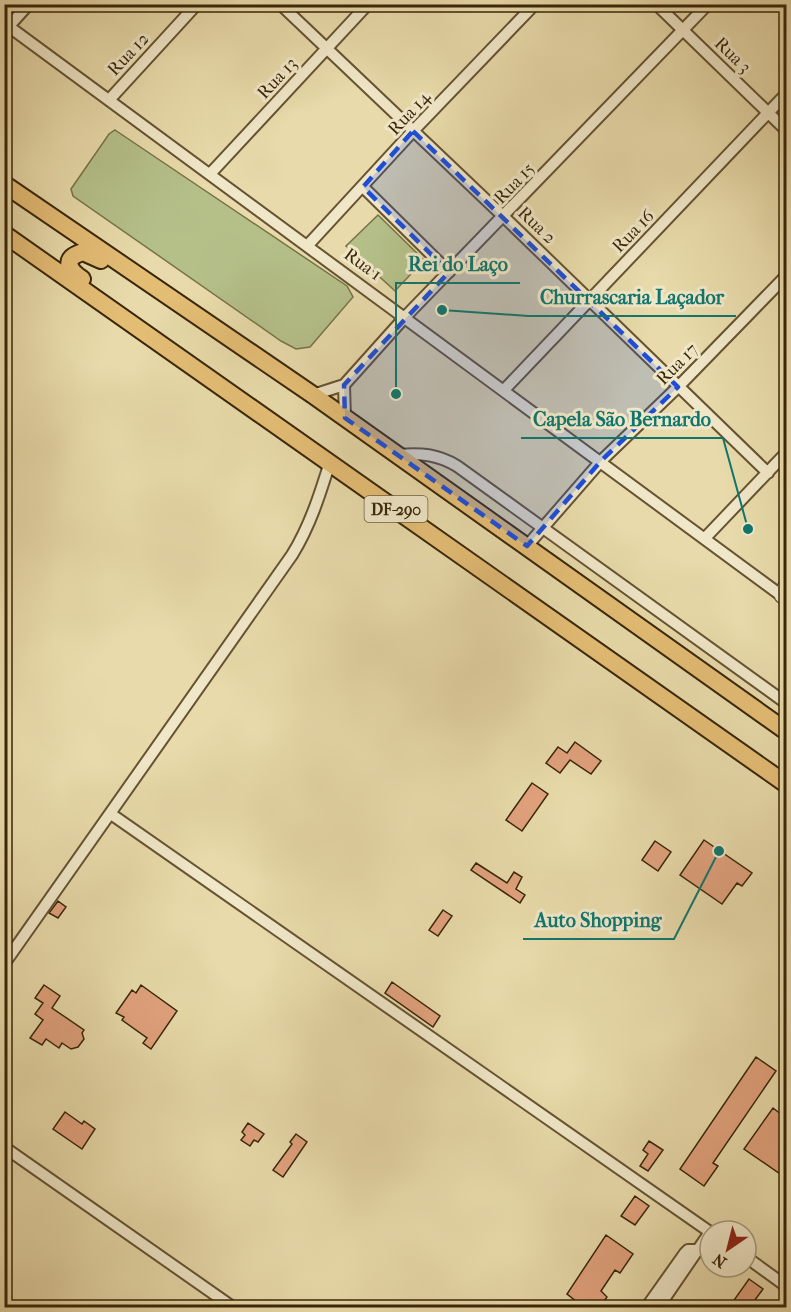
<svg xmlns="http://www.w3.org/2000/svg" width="791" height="1312" font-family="'IM FELL French Canon',serif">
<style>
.green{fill:#b5c089;stroke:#777349;stroke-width:1.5}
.building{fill:#e1a27d;stroke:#392609;stroke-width:1.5}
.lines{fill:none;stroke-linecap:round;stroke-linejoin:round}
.minor-casing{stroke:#655331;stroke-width:14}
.tertiary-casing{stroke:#655331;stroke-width:16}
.trunk-casing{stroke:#392609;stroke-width:20}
.minor{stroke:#f0e7c8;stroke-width:10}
.tertiary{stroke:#f0e7c8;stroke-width:14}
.trunk{stroke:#e4bd75;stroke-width:16}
.marked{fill:#1d4ed8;fill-opacity:0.2;stroke:#1d4ed8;stroke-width:4.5;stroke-dasharray:12 8;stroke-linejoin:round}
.labels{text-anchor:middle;stroke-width:6;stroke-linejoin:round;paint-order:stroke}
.shield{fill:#f0e7c8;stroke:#706042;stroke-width:1.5}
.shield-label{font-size:16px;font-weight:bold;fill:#392609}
.street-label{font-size:18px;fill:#392609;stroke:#f0e7c8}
.leader{fill:none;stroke:#0f766e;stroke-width:2}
.callout-dot{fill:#0f766e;stroke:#f0e7c8;stroke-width:2}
.callout-label{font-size:20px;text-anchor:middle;font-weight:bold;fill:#0f766e;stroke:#f0e7c8;stroke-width:6;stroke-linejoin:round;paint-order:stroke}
</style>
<rect width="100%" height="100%" fill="#e8daaa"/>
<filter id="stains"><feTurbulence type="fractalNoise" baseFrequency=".00333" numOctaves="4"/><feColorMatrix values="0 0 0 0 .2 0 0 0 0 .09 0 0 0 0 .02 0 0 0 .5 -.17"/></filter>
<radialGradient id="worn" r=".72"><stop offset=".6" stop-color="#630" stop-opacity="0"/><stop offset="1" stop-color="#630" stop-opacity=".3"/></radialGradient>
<path class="green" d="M 115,130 L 347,286 L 353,297 L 310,347 L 296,349 L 281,341 L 73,196 L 71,189 L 109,134 Z
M 378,215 L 424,260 L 395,291 L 346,246 Z"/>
<path class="building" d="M 575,742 L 601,761 L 591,774 L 570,760 L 560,773 L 546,763 L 558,747 L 567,753 Z
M 532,783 L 548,794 L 522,831 L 506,820 Z
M 704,840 L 752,873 L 742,886 L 737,883 L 722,904 L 680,875 Z
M 655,841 L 671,852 L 658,871 L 642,860 Z
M 476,863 L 507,883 L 514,872 L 522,877 L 516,889 L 525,895 L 520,903 L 471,870 Z
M 58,901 L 66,907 L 58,918 L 49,913 Z
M 443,910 L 452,916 L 438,936 L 429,930 Z
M 392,982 L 440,1016 L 433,1027 L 385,993 Z
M 44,985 L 60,996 L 52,1008 L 84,1030 L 82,1033 L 84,1039 L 78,1047 L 71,1049 L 62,1043 L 59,1048 L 46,1039 L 42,1045 L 30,1038 L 43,1020 L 35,1014 L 43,1003 L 35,998 Z
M 141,985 L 177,1011 L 151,1049 L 143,1043 L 147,1038 L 122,1020 L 124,1017 L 116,1013 L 132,990 L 136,993 Z
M 756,1057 L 776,1071 L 713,1163 L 718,1166 L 704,1186 L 680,1169 Z
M 773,1108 L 786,1118 L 786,1178 L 744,1149 Z
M 65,1112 L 82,1124 L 84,1121 L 95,1129 L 82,1149 L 53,1129 Z
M 248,1123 L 264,1134 L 258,1142 L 254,1140 L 250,1146 L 241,1140 L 245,1135 L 242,1132 Z
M 296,1134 L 307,1142 L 283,1177 L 273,1170 L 292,1144 L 290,1142 Z
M 649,1141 L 663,1150 L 648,1171 L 640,1166 L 648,1154 L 643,1150 Z
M 635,1196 L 649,1206 L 635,1225 L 621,1216 Z
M 606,1235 L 633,1254 L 620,1273 L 615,1270 L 601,1291 L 607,1297 L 601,1305 L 595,1301 L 590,1308 L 585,1308 L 567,1294 Z
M 749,1279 L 763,1289 L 749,1308 L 739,1308 L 732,1303 Z"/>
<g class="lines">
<g class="minor-casing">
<path id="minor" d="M 280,4 L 504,217 L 768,473
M 656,4 L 786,130
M 4,23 L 782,596
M 9,26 L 29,4
M 109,100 L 197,4
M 210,174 L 368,4
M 363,187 L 449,272
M 308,245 L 413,131 L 535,4
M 344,385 L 405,317 L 708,4
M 504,390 L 786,94
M 313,395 L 344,385 L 345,418
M 398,455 C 421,453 437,454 457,466 L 786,703
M 705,538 L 786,453
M 527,546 L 601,461 L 678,387 L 786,276
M 111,814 L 710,1232
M 4,964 L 292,555 C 310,526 320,494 330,462
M 4,1147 L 234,1308
M 746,1257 L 786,1286
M 646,1308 L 685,1253 L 688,1250 L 698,1250
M 658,1308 L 710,1232
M 784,1308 L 786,1304"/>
</g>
<g class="tertiary-casing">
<path id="tertiary" d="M 786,584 L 782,596 L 786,599"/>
</g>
<g class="trunk-casing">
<path id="trunk" d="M 4,184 L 313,395 L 786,731
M 4,234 L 786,784
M 82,279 C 68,270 62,258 83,252 L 101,260"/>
</g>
<use href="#minor" class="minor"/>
<use href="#tertiary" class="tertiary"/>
<use href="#trunk" class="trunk"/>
</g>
<path class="marked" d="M 413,131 L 678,387 L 601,461 L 527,546 L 345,418 L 344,385 L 449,272 L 363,187 Z"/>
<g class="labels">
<rect class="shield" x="364.5" y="496" width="63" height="26" rx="4.5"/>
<g class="shield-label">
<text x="396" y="515">DF-290</text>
</g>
<g class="street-label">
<text transform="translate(128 54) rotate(-47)" y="6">Rua 12</text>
<text transform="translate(733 55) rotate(44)" y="6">Rua 3</text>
<text transform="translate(277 78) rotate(-47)" y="6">Rua 13</text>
<text transform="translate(409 113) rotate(-47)" y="6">Rua 14</text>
<text transform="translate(514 183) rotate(-46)" y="6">Rua 15</text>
<text transform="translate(537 225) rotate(44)" y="6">Rua 2</text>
<text transform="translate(633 231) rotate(-46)" y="6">Rua 16</text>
<text transform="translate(363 264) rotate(36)" y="6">Rua 1</text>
<text transform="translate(677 364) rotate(-45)" y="6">Rua 17</text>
</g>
</g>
<path class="leader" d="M396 394L396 283H520M442 310L528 316H736M748 529L723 438H521M719 851L674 939H523"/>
<g class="callout-dot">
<circle cx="396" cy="394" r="6"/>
<circle cx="442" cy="310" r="6"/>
<circle cx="748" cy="529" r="6"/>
<circle cx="719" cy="851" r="6"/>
</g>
<g class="callout-label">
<text x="458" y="271">Rei do Laço</text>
<text x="632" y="304">Churrascaria Laçador</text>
<text x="622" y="426">Capela São Bernardo</text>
<text x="598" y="927">Auto Shopping</text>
</g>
<rect width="791" height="1312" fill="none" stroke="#e8daaa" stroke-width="24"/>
<rect x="6" y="6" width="779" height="1300" fill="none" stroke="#392609" stroke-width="3"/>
<rect x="12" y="12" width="767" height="1288" fill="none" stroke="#392609" stroke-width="1.5"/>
<g transform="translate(728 1249) rotate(215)"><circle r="28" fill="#f0e7c8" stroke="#a79a7c" stroke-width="1.5"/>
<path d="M0-4.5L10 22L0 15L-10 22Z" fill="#8f2418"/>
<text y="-9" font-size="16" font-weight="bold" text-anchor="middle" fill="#392609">N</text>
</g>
<rect width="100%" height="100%" filter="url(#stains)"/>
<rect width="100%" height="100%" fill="url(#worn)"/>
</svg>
